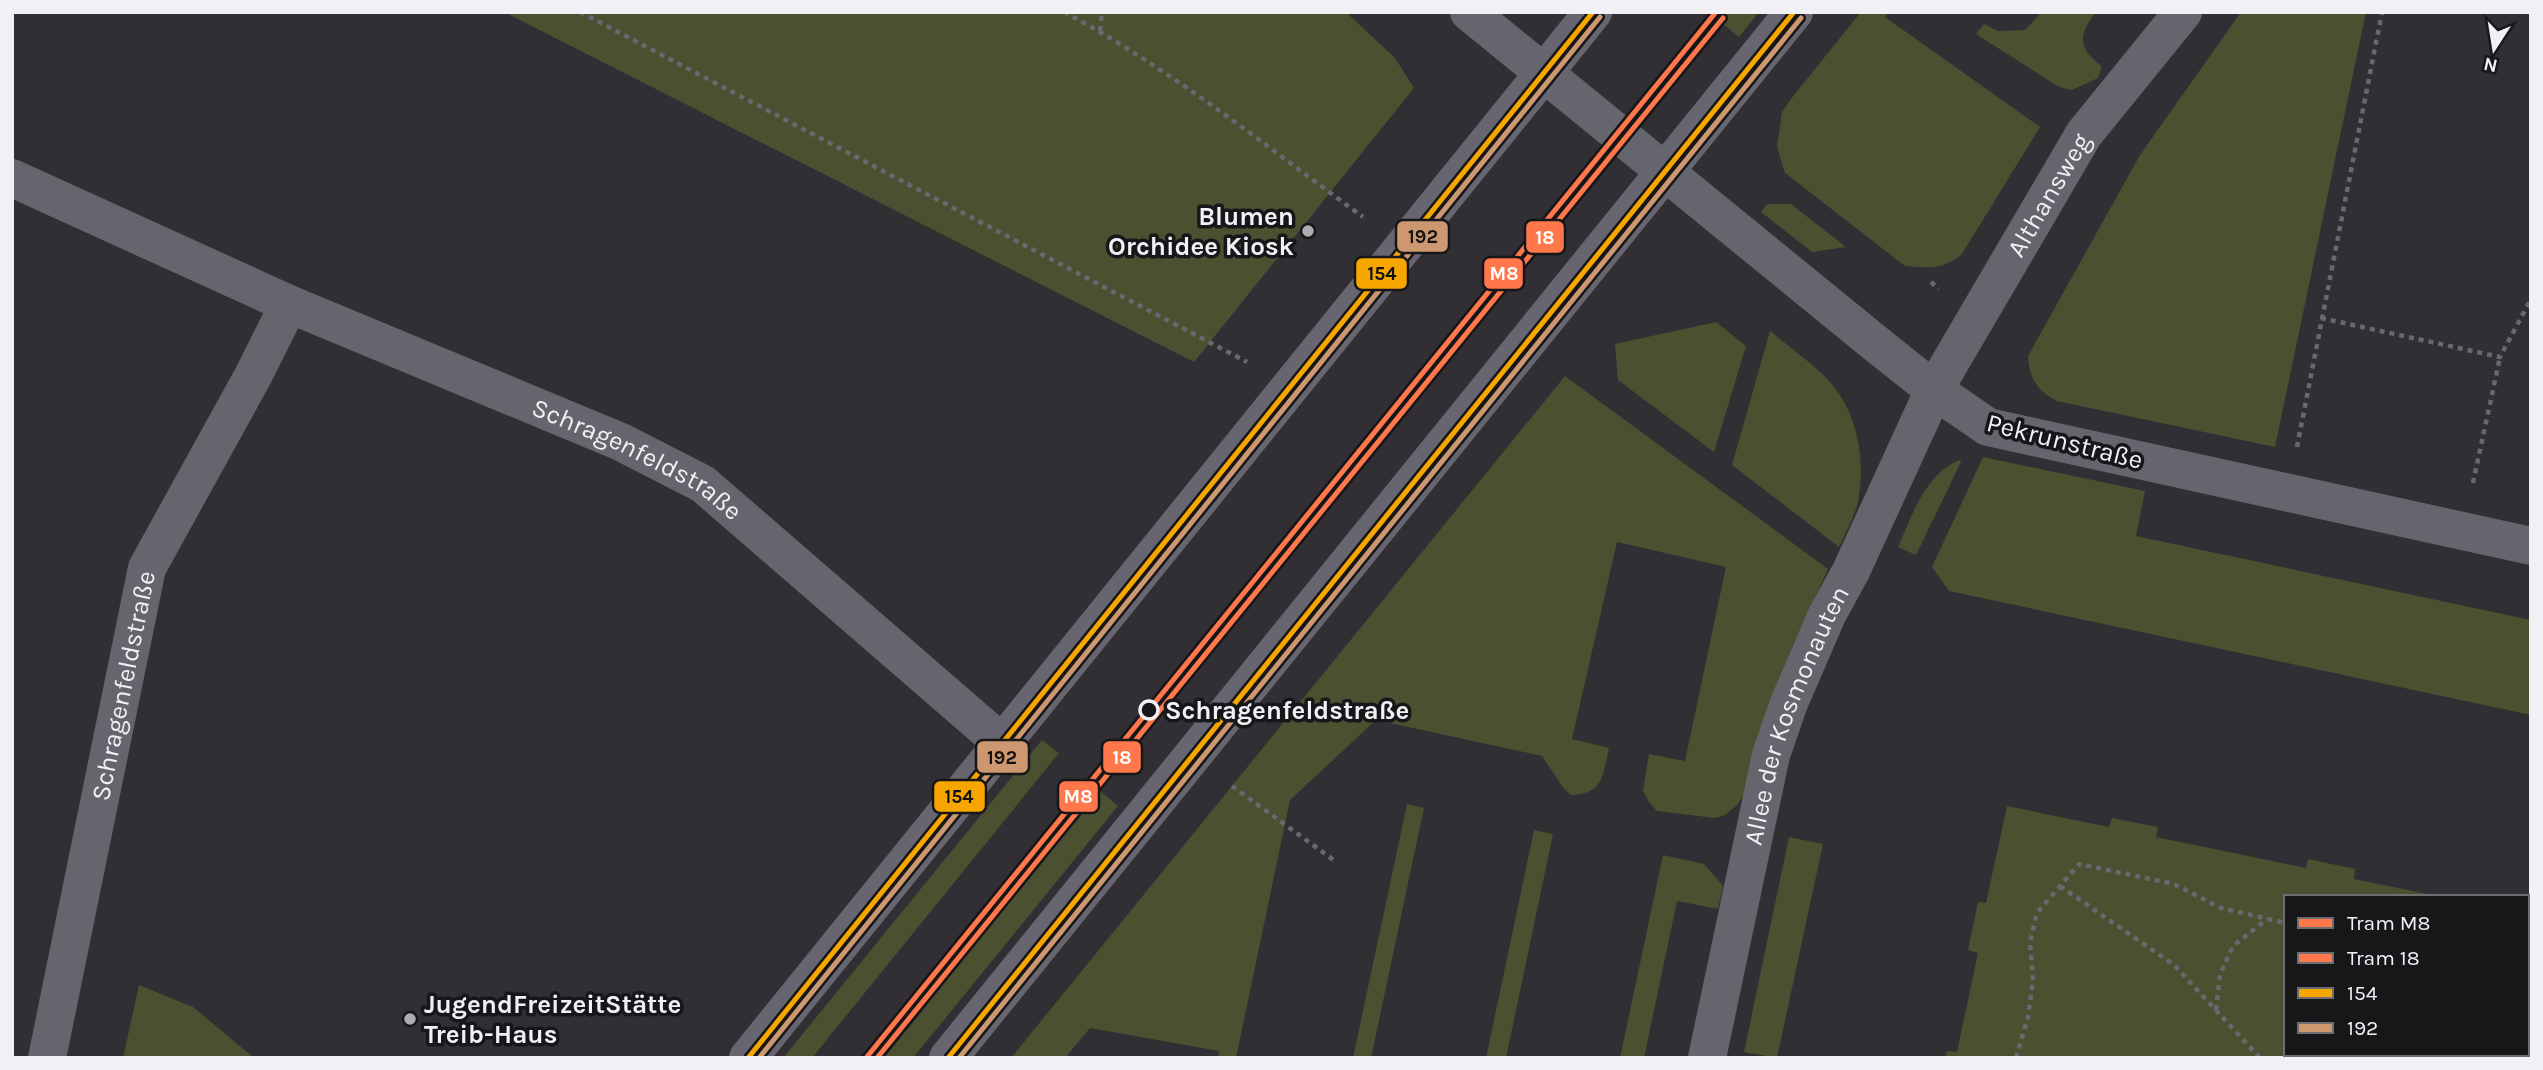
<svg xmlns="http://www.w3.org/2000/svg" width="2543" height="1070" font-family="Karla,sans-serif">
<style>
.green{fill:#4a5030}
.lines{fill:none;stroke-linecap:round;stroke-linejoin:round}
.path{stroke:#68686e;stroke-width:4.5;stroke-dasharray:5 5;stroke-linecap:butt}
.street{stroke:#64656d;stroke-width:38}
.secondary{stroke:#676670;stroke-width:38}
.bus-1-casing{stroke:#17171a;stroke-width:10}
.bus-2-casing{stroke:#17171a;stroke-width:10}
.bus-1{stroke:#f7a600;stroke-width:5}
.bus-2{stroke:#cd976f;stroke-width:5}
.tram-1-casing{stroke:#17171a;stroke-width:10}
.tram-2-casing{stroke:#17171a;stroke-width:10}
.tram-1{stroke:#ff774a;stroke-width:5}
.tram-2{stroke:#ff774a;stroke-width:5}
.poi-dot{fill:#aeacb1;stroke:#17171a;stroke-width:2.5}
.stop-dot{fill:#17171a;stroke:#f1f0f5;stroke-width:3.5}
.labels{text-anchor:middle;stroke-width:7;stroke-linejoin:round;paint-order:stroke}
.street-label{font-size:26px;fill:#f1f0f5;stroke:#17171a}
.poi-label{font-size:26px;font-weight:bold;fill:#f1f0f5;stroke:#17171a;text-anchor:end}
.stop-label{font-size:26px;font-weight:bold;fill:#f1f0f5;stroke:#17171a;text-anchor:start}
.line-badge{stroke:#17171a;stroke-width:2.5}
.badge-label{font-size:19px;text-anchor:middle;font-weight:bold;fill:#fff}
.pale-badge-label{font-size:19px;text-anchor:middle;font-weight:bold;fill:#111}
</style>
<rect width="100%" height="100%" fill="#312f34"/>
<path class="green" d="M 504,12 L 1346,12 L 1395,58 L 1414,88 L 1194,362 Z
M 1708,12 L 1759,12 L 1739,37 Z
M 1861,12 L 1888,12 L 1885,17 L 2040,127 L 1962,254 C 1942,270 1929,268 1905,266 L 1785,173 L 1777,147 L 1782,112 L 1794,95 Z
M 2042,12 L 2096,12 C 2078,34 2078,50 2102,66 L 2098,78 L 2072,90 L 2059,87 L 1976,34 L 1984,24 L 1998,31 L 2025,30 Z
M 2241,12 L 2366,12 L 2275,447 L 2057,401 C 2036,390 2030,379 2028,356 L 2140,155 Z
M 1767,204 L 1791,204 L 1846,247 L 1812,252 L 1761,212 Z
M 1716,322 L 1746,346 L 1714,452 L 1618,380 L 1615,344 Z
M 1770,331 C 1789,347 1811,362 1828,380 C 1858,412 1866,460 1858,502 C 1854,518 1846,532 1839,547 L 1732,465 Z
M 1565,376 L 1828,569 L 1783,669 L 1755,748 L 1744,795 L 1737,805 L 1725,815 L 1715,818 L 1657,811 L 1649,802 L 1643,791 L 1649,754 L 1685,761 L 1726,567 L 1617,542 L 1572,739 L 1609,748 C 1603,774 1604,794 1571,795 L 1564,789 L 1542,756 L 1376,720 L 1290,800 L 1236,1058 L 1218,1058 L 1219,1051 L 1090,1028 L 1065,1058 L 1011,1058 Z
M 1983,457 L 2145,491 L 2136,536 L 2531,620 L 2531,715 L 1949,591 L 1932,567 Z
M 1959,460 L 1961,462 L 1916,555 L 1898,547 C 1912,515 1925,475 1959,460 Z
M 1042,740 L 1059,753 L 812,1058 L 783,1058 Z
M 1100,791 L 1118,806 L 913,1058 L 884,1058 Z
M 1407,804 L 1424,808 L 1371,1058 L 1353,1058 Z
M 2007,806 L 2109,827 L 2112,818 L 2158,827 L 2156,837 L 2306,868 L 2308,859 L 2355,869 L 2354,879 L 2442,897 L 2286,897 L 2286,1054 L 2527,1054 L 2527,906 L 2531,907 L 2531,1058 L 1945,1058 L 1947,1051 L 1957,1052 L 1978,953 L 1968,950 L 1978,902 L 1986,903 Z
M 1534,830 L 1553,834 L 1506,1058 L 1486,1058 Z
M 1789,837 L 1823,844 L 1777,1058 L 1744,1052 Z
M 1663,855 L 1704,864 L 1723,886 L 1718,909 L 1677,901 L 1644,1058 L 1620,1058 Z
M 139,985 L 193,1007 L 254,1058 L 123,1058 Z"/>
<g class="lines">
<path class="path" d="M 580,12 L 1247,362
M 1064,12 C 1171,69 1266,146 1363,217
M 1100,31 L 1102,12
M 1931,282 L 1939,289
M 2321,318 L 2500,357 L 2531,299
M 2297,447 L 2382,12
M 2473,483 L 2500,357
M 1232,786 L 1335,861
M 2060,886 L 2174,965 L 2260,1058
M 2527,955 L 2531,955
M 2216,1010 L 2220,974 L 2233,946 L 2267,919
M 2016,1058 L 2028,1017 L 2033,980 L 2030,942 L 2037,913 L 2079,864 L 2174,884 L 2221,908 L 2286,923
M 2449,1058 L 2450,1054"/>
<g class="street">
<path d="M 1469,12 L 1875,343 L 1934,390 L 1988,427 L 2531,546"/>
<path id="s1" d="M 12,178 L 289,304 L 621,442 L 703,484 L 1002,743"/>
<path id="s2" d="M 47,1058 L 147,568 L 253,376 L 289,304"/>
<path id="s3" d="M 1707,1058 L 1771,755 L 1789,703 L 1827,615 L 1851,571 L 1934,390 L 2084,134 L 2183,12"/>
</g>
<path class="secondary" d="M 748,1058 L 1593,12
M 948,1058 L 1794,12"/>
<g class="bus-1-casing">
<path id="bus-1" d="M 748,1058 L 1593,12
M 948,1058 L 1794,12"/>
</g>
<g class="bus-2-casing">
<path id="bus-2" d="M 759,1058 L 1600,17
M 959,1058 L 1801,18"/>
</g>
<use href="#bus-1" class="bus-1"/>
<use href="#bus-2" class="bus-2"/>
<g class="tram-1-casing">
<path id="tram-1" d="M 866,1058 L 1716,12"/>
</g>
<g class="tram-2-casing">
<path id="tram-2" d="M 877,1058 L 1723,18"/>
</g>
<use href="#tram-1" class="tram-1"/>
<use href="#tram-2" class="tram-2"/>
</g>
<g class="poi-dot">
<circle cx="1308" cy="231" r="7"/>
<circle cx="410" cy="1019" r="7"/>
</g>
<circle class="stop-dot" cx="1149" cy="710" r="9"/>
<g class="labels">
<g class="street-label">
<text dy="9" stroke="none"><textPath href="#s3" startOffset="936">Althansweg</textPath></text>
<text transform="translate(2065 441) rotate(14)" y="9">Pekrunstraße</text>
<text dy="9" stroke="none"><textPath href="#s1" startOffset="686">Schragenfeldstraße</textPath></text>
<text dy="9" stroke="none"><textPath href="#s2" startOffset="380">Schragenfeldstraße</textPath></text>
<text dy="9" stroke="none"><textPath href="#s3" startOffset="355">Allee der Kosmonauten</textPath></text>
</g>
<g class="poi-label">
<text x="1294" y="225">Blumen<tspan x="1294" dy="30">Orchidee Kiosk</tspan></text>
<text x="424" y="1013" text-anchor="start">JugendFreizeitStätte<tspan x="424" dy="30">Treib-Haus</tspan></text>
</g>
<g class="stop-label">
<text x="1165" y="719">Schragenfeldstraße</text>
</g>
</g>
<g class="line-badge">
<rect x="1396" y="220" width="53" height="33" rx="7" fill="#cd976f"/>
<rect x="1525" y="220" width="40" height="34" rx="7" fill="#ff774a"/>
<rect x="1355" y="257" width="53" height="33" rx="7" fill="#f7a600"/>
<rect x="1483" y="257" width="41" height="33" rx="7" fill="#ff774a"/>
<rect x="976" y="740" width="53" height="34" rx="7" fill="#cd976f"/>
<rect x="1102" y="740" width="40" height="34" rx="7" fill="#ff774a"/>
<rect x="933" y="780" width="53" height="33" rx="7" fill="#f7a600"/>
<rect x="1058" y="780" width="41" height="33" rx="7" fill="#ff774a"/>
</g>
<g class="badge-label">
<text x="1545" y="244">18</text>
<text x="1504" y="280">M8</text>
<text x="1122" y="764">18</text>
<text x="1078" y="803">M8</text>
</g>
<g class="pale-badge-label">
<text x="1423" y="243">192</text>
<text x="1382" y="280">154</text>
<text x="1002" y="764">192</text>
<text x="959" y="803">154</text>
</g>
<rect width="2543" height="1070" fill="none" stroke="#f1f0f5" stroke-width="28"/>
<rect x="2284" y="895" width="245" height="161" fill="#17171a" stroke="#6e6e72" stroke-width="2"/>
<rect x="2298" y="918" width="35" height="10" fill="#ff774a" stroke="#6e6e72" stroke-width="2"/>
<text x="2347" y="930" font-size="21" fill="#f1f0f5">Tram M8</text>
<rect x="2298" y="953" width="35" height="10" fill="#ff774a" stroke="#6e6e72" stroke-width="2"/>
<text x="2347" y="965" font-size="21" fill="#f1f0f5">Tram 18</text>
<rect x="2298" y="988" width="35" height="10" fill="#f7a600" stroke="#6e6e72" stroke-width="2"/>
<text x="2347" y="1000" font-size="21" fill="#f1f0f5">154</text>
<rect x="2298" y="1023" width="35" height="10" fill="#cd976f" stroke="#6e6e72" stroke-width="2"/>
<text x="2347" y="1035" font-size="21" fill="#f1f0f5">192</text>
<g transform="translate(2494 49) rotate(192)" stroke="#17171a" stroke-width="5" paint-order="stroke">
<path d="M0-5L12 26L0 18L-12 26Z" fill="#f1f0f5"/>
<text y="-10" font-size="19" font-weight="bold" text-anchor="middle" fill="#f1f0f5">N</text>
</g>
</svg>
